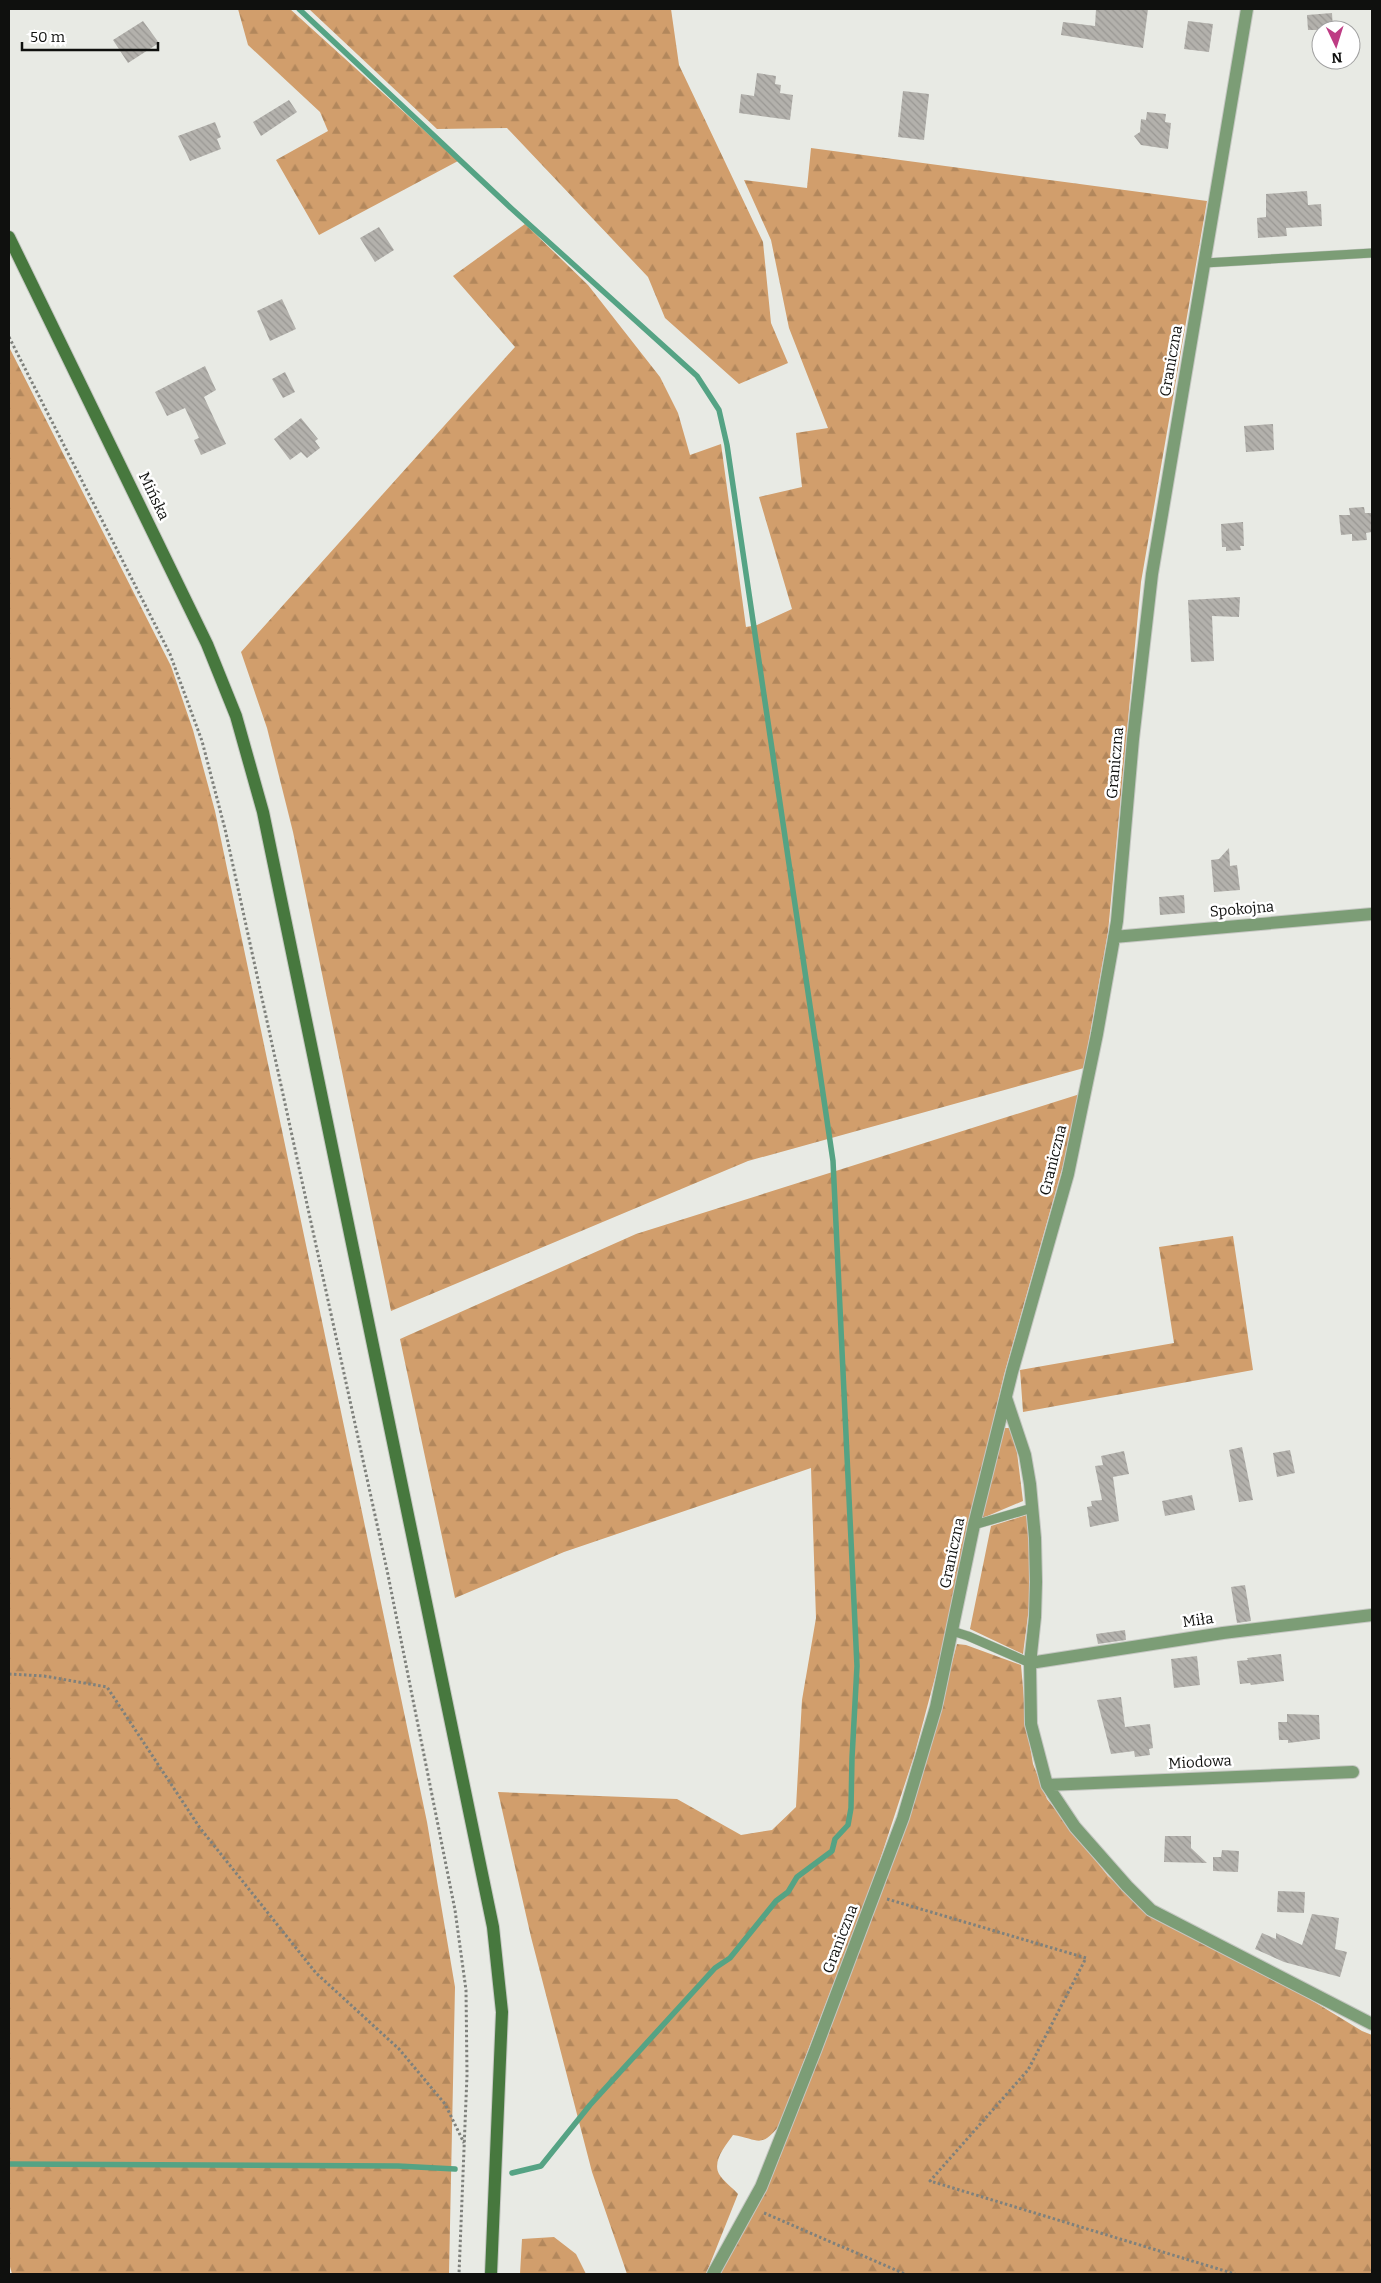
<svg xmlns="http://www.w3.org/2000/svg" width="1381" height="2283" font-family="Bitter,serif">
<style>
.forest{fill:url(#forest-firs)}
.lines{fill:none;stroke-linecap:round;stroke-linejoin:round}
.stream{stroke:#55a384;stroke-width:5.5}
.building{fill:url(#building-back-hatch)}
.service-casing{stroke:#c5c7c2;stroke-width:10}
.minor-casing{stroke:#c5c7c2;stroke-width:14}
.secondary-casing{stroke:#c5c7c2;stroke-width:14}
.path{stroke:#7f817c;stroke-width:3;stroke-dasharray:2.5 2.5;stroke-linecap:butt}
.service{stroke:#7c9d76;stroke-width:9}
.minor{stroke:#7c9d76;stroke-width:12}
.secondary{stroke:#47783e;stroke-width:12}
.labels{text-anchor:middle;stroke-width:5;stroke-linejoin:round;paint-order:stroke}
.street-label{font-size:15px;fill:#0f100e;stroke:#fff}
</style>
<defs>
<pattern id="forest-firs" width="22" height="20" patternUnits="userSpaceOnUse" patternTransform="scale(1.25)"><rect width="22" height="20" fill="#d19e6c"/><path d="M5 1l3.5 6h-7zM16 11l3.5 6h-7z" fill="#b2875c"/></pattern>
<pattern id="building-back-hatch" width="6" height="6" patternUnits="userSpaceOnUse" patternTransform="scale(1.25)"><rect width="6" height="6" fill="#b3b1ac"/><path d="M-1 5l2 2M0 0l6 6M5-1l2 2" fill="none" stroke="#999793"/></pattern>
</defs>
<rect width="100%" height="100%" fill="#e8eae4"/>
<path class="forest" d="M 238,9 L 290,9 L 458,161 L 319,235 L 276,160 L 328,131 L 320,112 L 248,45 Z
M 309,9 L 671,9 L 679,65 L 763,242 L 771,323 L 788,363 L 739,384 L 665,318 L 648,277 L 507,128 L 437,129 Z
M 811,148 L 1207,201 L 1141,582 L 1108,932 L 1084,1068 L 748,1161 L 391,1311 L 293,832 L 267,728 L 241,652 L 515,347 L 453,276 L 525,224 L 588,285 L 660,377 L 678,413 L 690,455 L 721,444 L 746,627 L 757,625 L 792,609 L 759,497 L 802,487 L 796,433 L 828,428 L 789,328 L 771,240 L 744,180 L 807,188 Z
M 9,347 L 171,666 L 193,730 L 215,811 L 427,1822 L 455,1987 L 449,2274 L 12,2274 L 9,2263 Z
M 1080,1094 L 1069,1144 L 1004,1375 L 971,1517 L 948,1629 L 914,1756 L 875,1875 L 779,2126 C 760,2149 759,2139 733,2135 C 726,2145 712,2161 719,2174 C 723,2181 733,2188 738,2194 L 706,2274 L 627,2274 L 592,2172 L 531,1937 L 498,1792 L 677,1799 L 741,1835 L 772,1830 L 796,1807 L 802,1700 L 816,1618 L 811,1468 L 564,1552 L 455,1598 L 400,1339 L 636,1234 Z
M 1233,1236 L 1253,1370 L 1023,1412 L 1020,1370 L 1174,1343 L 1159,1247 Z
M 1005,1428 L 1014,1428 L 1023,1501 L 978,1520 Z
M 1027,1515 L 1031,1553 L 1031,1592 L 1023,1654 L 970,1629 L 991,1526 Z
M 957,1644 L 966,1645 L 1021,1665 L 1026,1722 L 1033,1764 L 1047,1799 L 1108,1876 L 1152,1915 L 1259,1968 L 1362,2031 L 1372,2035 L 1372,2274 L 717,2274 L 791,2126 L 909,1817 Z
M 554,2237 L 576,2254 L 586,2274 L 520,2274 L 522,2239 Z"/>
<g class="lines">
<path class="stream" d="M 299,9 L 512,209 L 697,376 L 719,410 L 727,445 L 833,1161 L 857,1666 L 852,1758 L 851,1808 L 848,1825 L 835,1839 L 832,1851 L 797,1877 L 788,1892 L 776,1901 L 730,1958 L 715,1968 L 590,2105 L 541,2166 L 512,2173
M 9,2164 L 398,2166 L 455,2169"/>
</g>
<path class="building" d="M 1096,9 L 1148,9 L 1143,48 L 1061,35 L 1063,22 L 1095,26 Z
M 1332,13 L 1333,30 L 1308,30 L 1307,15 Z
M 143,21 L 159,43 L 128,63 L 113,40 Z
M 1188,21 L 1213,24 L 1209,52 L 1184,49 Z
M 757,73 L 776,76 L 775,84 L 781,85 L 780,93 L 793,95 L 790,120 L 739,113 L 741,94 L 754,96 Z
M 903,91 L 929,94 L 924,140 L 898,137 Z
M 289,100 L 297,112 L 261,136 L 253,122 Z
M 1147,112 L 1166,114 L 1165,122 L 1171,123 L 1168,149 L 1141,145 L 1134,136 L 1140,132 L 1141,119 L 1146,120 Z
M 215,122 L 221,137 L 217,139 L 221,149 L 190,161 L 178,136 Z
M 1307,191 L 1308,205 L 1321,204 L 1322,226 L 1286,228 L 1287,236 L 1258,238 L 1257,218 L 1266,217 L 1266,194 Z
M 379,227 L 394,250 L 375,262 L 360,238 Z
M 282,299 L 296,329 L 270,341 L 257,311 Z
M 205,366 L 216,390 L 204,397 L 226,444 L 201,455 L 194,440 L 199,438 L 185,408 L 167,416 L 155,392 Z
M 285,372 L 295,392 L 283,398 L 272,379 Z
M 301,418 L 318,439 L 315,441 L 320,448 L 307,458 L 301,452 L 290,460 L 274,439 Z
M 1273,424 L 1274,450 L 1246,452 L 1244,426 Z
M 1364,507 L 1365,513 L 1372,513 L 1372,532 L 1366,533 L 1367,540 L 1352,541 L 1352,534 L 1341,535 L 1339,515 L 1350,515 L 1349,508 Z
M 1243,522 L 1244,546 L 1240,546 L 1241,550 L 1226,551 L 1226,547 L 1222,547 L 1221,524 Z
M 1240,597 L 1239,617 L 1212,616 L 1214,661 L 1191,662 L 1188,600 Z
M 1229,848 L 1230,866 L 1237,865 L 1240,890 L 1214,892 L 1211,860 L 1219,859 Z
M 1184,895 L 1185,913 L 1160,915 L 1159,897 Z
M 1242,1447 L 1253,1500 L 1239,1502 L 1229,1450 Z
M 1290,1450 L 1295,1473 L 1277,1477 L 1273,1453 Z
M 1124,1451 L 1129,1474 L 1113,1477 L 1119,1521 L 1090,1527 L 1087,1507 L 1092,1506 L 1091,1501 L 1102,1500 L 1095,1466 L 1103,1465 L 1101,1456 Z
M 1192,1495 L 1195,1510 L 1165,1516 L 1162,1501 Z
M 1245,1585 L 1251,1621 L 1237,1623 L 1231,1587 Z
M 1125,1630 L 1126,1640 L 1098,1644 L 1096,1634 Z
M 1281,1654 L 1284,1681 L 1251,1685 L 1250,1683 L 1240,1684 L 1237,1661 L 1248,1660 L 1247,1658 Z
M 1197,1656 L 1200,1685 L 1174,1688 L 1171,1659 Z
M 1121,1697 L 1125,1727 L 1150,1724 L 1153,1748 L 1149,1749 L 1150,1755 L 1135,1757 L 1134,1751 L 1111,1754 L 1097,1700 Z
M 1287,1714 L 1319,1715 L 1320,1739 L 1288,1743 L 1288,1740 L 1279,1740 L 1278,1722 L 1287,1722 Z
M 1165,1836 L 1191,1836 L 1191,1848 L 1207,1863 L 1164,1862 Z
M 1222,1850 L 1239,1851 L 1238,1872 L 1213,1871 L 1213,1857 L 1221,1857 Z
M 1278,1891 L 1305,1892 L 1304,1913 L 1277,1912 Z
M 1312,1914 L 1339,1918 L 1335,1949 L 1347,1952 L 1340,1977 L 1284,1962 L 1255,1949 L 1262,1933 L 1276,1939 L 1276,1933 L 1302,1945 Z"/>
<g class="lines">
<g class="service-casing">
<path id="service" d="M 1205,263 L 1372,253
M 974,1525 L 1032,1508
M 952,1631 L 968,1636 L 1030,1663"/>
</g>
<g class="minor-casing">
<path id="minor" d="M 1114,937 L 1372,914
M 1006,1398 L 1025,1455 L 1030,1484 L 1035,1538 L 1036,1582 L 1035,1617 L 1030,1663 L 1031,1724 L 1047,1785 L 1075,1827 L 1127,1886 L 1151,1910 L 1372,2024
M 1030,1663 L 1223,1633 L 1372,1615
M 1047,1785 L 1353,1772
M 713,2274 L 761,2187 L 815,2051 L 903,1818 L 936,1707 L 974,1525 L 1012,1372 L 1068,1174 L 1097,1034 L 1117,921 L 1133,739 L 1152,574 L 1247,9"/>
</g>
<g class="secondary-casing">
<path id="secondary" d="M 9,237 L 207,644 L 236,716 L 263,812 L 493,1927 L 502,2012 L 491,2274"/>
</g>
<path class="path" d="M 9,337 L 170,654 L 202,741 L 225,829 L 387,1570 L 455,1910 L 466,1990 L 467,2075 L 459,2274
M 9,1674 L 44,1676 L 107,1687 L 200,1828 L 316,1973 L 399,2049 L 445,2104 L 464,2143
M 887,1899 L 1086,1958 L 1028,2070 L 930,2181 L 1235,2274
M 764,2213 L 905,2274"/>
<use href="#service" class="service"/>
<use href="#minor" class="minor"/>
<use href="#secondary" class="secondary"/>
</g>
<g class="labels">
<g class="street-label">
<text transform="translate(1171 361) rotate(-80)" y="5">Graniczna</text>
<text transform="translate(154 496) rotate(64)" y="5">Mińska</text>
<text transform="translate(1115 763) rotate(-85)" y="5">Graniczna</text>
<text transform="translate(1242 909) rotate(-5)" y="5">Spokojna</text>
<text transform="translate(1053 1160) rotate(-76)" y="5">Graniczna</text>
<text transform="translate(952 1553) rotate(-78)" y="5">Graniczna</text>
<text transform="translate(1198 1620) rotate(-8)" y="5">Miła</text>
<text transform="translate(1200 1762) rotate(-3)" y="5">Miodowa</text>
<text transform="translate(840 1939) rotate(-69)" y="5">Graniczna</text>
</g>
</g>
<rect width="1381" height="2283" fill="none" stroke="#0f100e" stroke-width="20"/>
<g transform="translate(1336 45) rotate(176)"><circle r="24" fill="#ffffff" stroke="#9f9f9f"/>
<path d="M0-4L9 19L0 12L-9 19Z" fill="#be3c84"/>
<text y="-8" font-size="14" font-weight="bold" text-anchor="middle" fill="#0f100e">N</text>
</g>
<path d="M22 42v8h136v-8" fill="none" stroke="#0f100e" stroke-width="2.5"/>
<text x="30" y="42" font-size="15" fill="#0f100e" stroke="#ffffff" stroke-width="4" paint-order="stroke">50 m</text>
</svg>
